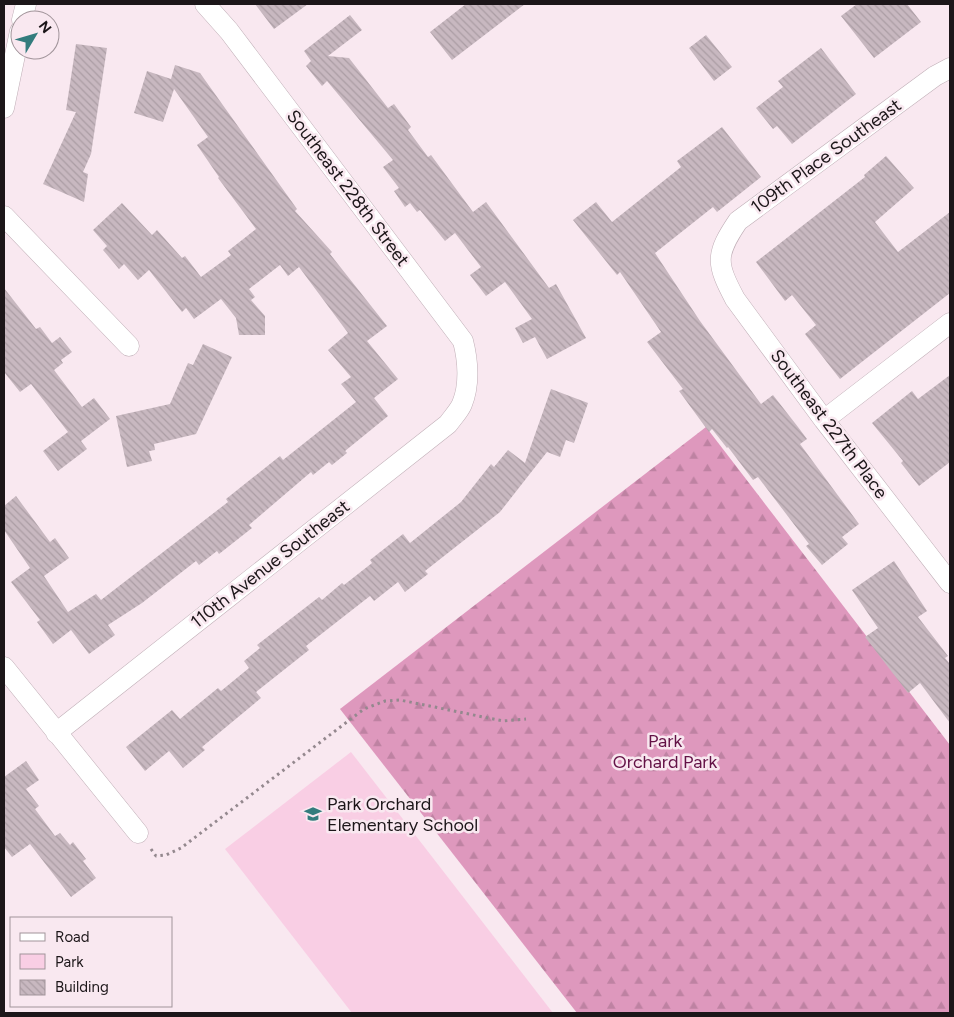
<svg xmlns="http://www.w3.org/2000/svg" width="954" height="1017" font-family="Figtree,sans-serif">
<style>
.green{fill:#f9cee4}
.forest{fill:url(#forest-firs)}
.building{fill:url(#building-back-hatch)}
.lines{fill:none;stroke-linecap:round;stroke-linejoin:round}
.street-casing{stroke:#c0afb7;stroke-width:21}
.path{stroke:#94888e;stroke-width:3;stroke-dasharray:2.5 4;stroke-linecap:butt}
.street{stroke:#fff;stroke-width:20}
.labels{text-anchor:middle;stroke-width:5;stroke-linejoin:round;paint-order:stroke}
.street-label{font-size:18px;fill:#1c1619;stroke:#f9e8f0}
.park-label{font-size:18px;fill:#631246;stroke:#f9e8f0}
.poi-label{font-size:18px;fill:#1c1619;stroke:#f9e8f0;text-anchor:start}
</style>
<defs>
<pattern id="forest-firs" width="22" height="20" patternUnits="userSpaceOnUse" patternTransform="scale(1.25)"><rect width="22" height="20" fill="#de98bd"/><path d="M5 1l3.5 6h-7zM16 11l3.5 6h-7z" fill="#be82a2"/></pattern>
<pattern id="building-back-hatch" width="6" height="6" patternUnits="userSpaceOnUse" patternTransform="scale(1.25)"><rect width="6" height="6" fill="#c8b8c0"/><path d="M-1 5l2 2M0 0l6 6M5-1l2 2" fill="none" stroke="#ab9da4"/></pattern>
</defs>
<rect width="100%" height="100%" fill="#f9e8f0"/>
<path class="green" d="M 351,752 L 553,1013 L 352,1013 L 225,849 Z"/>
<path class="forest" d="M 706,427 L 950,745 L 950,1013 L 577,1013 L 340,709 Z"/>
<path class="building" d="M 255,4 L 308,4 L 274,29 Z
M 466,4 L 525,4 L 452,60 L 430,32 Z
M 857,4 L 907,4 L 921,22 L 874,58 L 841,16 Z
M 350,15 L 362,30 L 328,56 L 349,58 L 388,108 L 394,104 L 411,127 L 408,130 L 428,157 L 431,155 L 473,212 L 486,202 L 549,288 L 556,284 L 586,338 L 547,359 L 535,337 L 523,343 L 515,328 L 532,319 L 505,282 L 486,296 L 470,275 L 481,267 L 455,233 L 445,241 L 420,210 L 417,212 L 410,203 L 405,207 L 394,191 L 399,188 L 383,167 L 393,160 L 327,81 L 322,86 L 306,66 L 311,61 L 304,51 Z
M 706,35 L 732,67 L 714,81 L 689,48 Z
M 76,44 L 107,48 L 91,154 L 83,172 L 88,174 L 84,202 L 43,184 L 76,112 L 66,110 Z
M 821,48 L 856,94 L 792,144 L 777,126 L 773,129 L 756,108 L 783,87 L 778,81 Z
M 175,65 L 200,73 L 297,209 L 295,211 L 332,252 L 330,254 L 387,326 L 367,341 L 398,379 L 374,398 L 388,416 L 345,451 L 347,453 L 332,465 L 329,462 L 313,475 L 311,472 L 249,525 L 252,528 L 219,554 L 217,551 L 199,565 L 196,561 L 142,603 L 108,625 L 115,635 L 89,654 L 71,630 L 53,644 L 37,622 L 40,620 L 11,582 L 30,568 L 4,530 L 4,506 L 16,496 L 50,542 L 55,538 L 69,558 L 44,576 L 68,612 L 96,594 L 101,600 L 228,502 L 226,499 L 280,456 L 283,460 L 356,402 L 341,384 L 351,377 L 328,350 L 348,333 L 299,267 L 288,276 L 280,265 L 249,289 L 255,297 L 251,300 L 265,316 L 265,335 L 239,335 L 236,318 L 221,299 L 194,319 L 186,308 L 182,312 L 149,270 L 138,280 L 124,264 L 119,269 L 103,250 L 107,246 L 93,230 L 122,203 L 152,235 L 157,230 L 182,258 L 185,256 L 201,277 L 231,255 L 228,251 L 256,229 L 218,178 L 219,177 L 197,145 L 208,137 L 174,89 L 163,122 L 134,113 L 147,71 L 171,79 Z
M 722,127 L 761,177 L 717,212 L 713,207 L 655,253 L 700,321 L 761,404 L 773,395 L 798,427 L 807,439 L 800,444 L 859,524 L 842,537 L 848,544 L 822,565 L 806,546 L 809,544 L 758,477 L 753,480 L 728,447 L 727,448 L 712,429 L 709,432 L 679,391 L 683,389 L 647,342 L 661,332 L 620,272 L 617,275 L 573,220 L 596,202 L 612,222 L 681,167 L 677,161 Z
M 886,156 L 914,188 L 875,222 L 898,252 L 950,212 L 950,293 L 840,379 L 805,334 L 816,325 L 792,295 L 785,301 L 756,262 L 865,177 L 864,175 Z
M 4,288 L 36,329 L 40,327 L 52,343 L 60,337 L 72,352 L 61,360 L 63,363 L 54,370 L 82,407 L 94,398 L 110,419 L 81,441 L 87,449 L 58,471 L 43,451 L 68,432 L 31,384 L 20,392 L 4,372 Z
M 203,344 L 232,357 L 196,434 L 154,444 L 155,450 L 149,451 L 152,461 L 127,467 L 116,416 L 170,404 L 188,363 L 193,365 Z
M 950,375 L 950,462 L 919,486 L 901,463 L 903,461 L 872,423 L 912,391 L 918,399 Z
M 551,389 L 588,403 L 574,443 L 566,440 L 560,457 L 547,452 L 500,512 L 425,571 L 428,574 L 405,592 L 398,582 L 374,601 L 370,596 L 306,646 L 309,650 L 256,692 L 261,698 L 202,747 L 205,750 L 183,768 L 169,751 L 145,771 L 126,747 L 172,710 L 180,719 L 218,688 L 221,691 L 249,668 L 244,661 L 260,648 L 257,645 L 319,597 L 322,600 L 342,583 L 344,585 L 372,563 L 370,560 L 403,534 L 410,543 L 461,502 L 491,464 L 494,467 L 508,450 L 525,463 Z
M 894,561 L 927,611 L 918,617 L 948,656 L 945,658 L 950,664 L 950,723 L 920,683 L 908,693 L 865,637 L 878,628 L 852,590 Z
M 26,761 L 39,780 L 26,789 L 39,806 L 35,809 L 55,836 L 60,833 L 70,845 L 73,842 L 86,859 L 83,861 L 96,878 L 71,897 L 30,844 L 12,857 L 4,847 L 4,777 Z"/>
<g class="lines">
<g class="street-casing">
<path id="street" d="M 22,20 L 26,4
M 950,68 L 935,76 L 738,221 C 715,255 716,263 735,299 L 824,420 L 950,583
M 4,108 L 20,31
M 4,216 L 129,346
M 824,420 L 950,323
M 4,667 L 138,833
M 56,733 L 448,424 C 453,417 459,411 462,404 C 470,385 468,360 463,341 L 229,31 L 205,4"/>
</g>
<path class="path" d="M 151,849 L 156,856 L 166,855 L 181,848 L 364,709 L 385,701 L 400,700 L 503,721 L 526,719"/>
<use href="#street" class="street"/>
</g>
<defs>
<g id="school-bare" transform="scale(1.35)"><path d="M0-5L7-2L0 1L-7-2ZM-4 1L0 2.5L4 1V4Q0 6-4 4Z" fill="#337c7d" stroke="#f9e8f0" stroke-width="2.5" paint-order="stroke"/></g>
</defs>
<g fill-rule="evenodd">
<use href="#school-bare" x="313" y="814"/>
</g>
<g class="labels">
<g class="street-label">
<text transform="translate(826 156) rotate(-36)" y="6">109th Place Southeast</text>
<text transform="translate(348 188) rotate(53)" y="6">Southeast 228th Street</text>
<text transform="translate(829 424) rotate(53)" y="6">Southeast 227th Place</text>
<text transform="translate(270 564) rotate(-38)" y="6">110th Avenue Southeast</text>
</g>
<g class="park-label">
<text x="665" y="747">Park<tspan x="665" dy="21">Orchard Park</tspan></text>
</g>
<g class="poi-label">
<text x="327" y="810">Park Orchard<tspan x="327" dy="21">Elementary School</tspan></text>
</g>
</g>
<rect width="954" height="1017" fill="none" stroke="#1c1619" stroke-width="10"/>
<rect x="10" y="917" width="162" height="90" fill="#f9e8f0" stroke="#a1949a"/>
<rect x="20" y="933" width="25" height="8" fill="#ffffff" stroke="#a1949a"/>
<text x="55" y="942" font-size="15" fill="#1c1619">Road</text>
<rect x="20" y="954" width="25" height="15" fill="#f9cee4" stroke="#a1949a"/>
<text x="55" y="967" font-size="15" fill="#1c1619">Park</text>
<rect x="20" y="980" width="25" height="15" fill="url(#building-back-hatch)" stroke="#a1949a"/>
<text x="55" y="992" font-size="15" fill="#1c1619">Building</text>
<g transform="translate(35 35) rotate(52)"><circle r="24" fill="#f9e8f0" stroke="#a1949a"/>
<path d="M0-4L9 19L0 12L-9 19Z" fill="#337c7d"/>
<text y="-8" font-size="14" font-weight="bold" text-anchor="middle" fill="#1c1619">N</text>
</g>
</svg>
